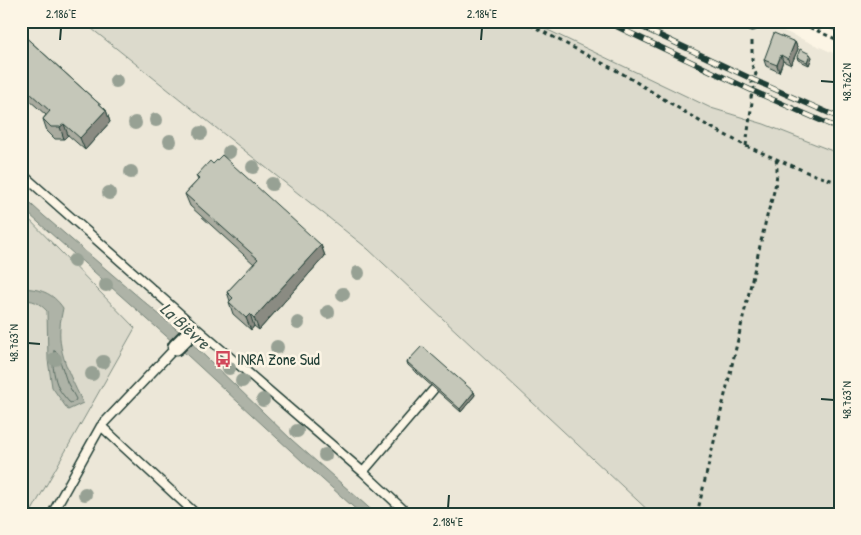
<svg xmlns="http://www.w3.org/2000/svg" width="861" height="535" font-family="'Patrick Hand',sans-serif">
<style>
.built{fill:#ece7d8}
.green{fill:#dcdacc;stroke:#7e8c80}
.water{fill:#aeb3a7;stroke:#758479}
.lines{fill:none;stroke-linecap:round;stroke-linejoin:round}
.shore{stroke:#586c62;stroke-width:1}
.lane-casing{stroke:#1f3d34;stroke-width:11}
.street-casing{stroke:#1f3d34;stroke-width:19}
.path{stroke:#1f3d34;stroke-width:3;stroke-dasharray:4 4;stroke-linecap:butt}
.lane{stroke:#fcf5e5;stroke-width:8}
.street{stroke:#fcf5e5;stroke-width:15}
.rail-casing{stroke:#1f3d34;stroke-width:5.5}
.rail{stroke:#fcf5e5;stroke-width:4;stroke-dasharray:11;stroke-linecap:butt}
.tree{fill:#97a194}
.wall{fill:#a9ab9f;stroke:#1f3d34}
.shaded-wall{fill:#8a8b82;stroke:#1f3d34}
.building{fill:#c5c7b9;stroke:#1f3d34}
.ticks{fill:none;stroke:#1f3d34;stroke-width:2}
.labels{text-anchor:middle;stroke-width:5;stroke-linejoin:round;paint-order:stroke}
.poi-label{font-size:16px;fill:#1f3d34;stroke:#fcf5e5;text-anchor:start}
.water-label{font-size:18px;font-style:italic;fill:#435a51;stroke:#fcf5e5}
.neatline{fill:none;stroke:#1f3d34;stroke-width:2}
.ticks-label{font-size:12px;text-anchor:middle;fill:#1f3d34}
</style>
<rect width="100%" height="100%" fill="#fcf5e5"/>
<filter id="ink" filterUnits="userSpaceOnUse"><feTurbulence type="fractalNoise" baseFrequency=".02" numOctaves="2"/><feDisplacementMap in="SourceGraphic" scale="10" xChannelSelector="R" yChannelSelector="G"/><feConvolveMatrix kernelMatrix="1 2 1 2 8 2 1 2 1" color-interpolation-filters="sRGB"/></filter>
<g filter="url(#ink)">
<path class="built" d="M 21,21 L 82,21 L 368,249 L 652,514 L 30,514 L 135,328 L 21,211 Z
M 529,21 L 761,21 L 840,56 L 840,154 L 764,124 L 711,108 Z"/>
<path class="green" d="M 82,21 L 529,21 L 711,108 L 764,124 L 840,154 L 840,514 L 652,514 L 368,249 Z
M 812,21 L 840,21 L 840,33 Z
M 21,211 L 135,328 L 30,514 L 21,514 Z"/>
<path class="water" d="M 21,195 L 44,216 L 182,334 L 292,440 L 376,514 L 361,514 L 303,462 L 174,343 L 21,207 Z
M 21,288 C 40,289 52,292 63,308 C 62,314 60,321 60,328 C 58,354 72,380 83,403 L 68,410 L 52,387 L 48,360 L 47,311 C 38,302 34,300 21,300 Z"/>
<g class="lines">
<path class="shore" d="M 54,351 L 57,352 L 67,382 L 76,399 L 75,401 L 71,403 L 69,402 C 65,397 59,391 57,384 C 54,377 51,358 54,351 Z"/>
<g class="lane-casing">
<path id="lane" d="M 21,173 L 195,327 L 363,472 L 408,514
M 101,426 L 196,514
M 363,472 L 433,390
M 52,514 L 101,426 L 176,347"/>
</g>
<g class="street-casing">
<path id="street" d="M 752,21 L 752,22
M 176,347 L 187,336"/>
</g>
<path class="path" d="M 523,21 L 623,74 L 701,122 L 746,146 L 809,173 L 840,183
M 795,21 L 840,41
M 746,146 L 752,102 L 751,97 L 754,88 L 752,83 L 756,74 L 752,65 L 752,37
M 697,514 L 766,220 C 771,200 780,179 776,159"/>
<use href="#lane" class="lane"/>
<use href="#street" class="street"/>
<g class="rail-casing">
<path id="rail" d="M 605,21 L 753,91 L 840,129
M 629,21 L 754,80 L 840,118"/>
</g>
<use href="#rail" class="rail"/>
</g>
<g class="tree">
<circle cx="116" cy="81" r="7"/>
<circle cx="156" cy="120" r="7"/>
<circle cx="135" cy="123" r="7"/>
<circle cx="201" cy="133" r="7"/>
<circle cx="170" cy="141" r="7"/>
<circle cx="229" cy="152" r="7"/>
<circle cx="253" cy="167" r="7"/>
<circle cx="131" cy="172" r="7"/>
<circle cx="272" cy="184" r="7"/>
<circle cx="109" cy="193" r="7"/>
<circle cx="74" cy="261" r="7"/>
<circle cx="358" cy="273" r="7"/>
<circle cx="106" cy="285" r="7"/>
<circle cx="343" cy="294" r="7"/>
<circle cx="328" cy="312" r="7"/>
<circle cx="298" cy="323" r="7"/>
<circle cx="277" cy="347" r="7"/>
<circle cx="55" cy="359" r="7"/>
<circle cx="103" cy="362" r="7"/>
<circle cx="229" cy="368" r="7"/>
<circle cx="92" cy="374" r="7"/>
<circle cx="242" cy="381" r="7"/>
<circle cx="263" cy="400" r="7"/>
<circle cx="297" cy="431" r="7"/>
<circle cx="325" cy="455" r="7"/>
<circle cx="85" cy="494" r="7"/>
</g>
<path class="wall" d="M 21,33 L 106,110 L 110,122 L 85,150 L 68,135 L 64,139 L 55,139 L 47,131 L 43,119 L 46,115 L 21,93 Z
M 795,42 L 798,49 L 791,65 L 783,61 L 779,72 L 766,66 L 764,60 Z
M 797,57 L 812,57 L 809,65 L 798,60 Z
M 213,164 L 321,245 L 325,256 L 259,330 L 254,326 L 251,330 L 233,314 L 229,302 L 230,301 L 227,292 L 254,264 L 190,206 L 185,194 L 198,180 L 196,176 Z
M 407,362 L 474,392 L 475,395 L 461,412 L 408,365 Z"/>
<path class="shaded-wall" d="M 795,42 L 798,49 L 791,65 L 788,59 Z
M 810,54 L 812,57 L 809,65 L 807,62 Z
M 781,55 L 783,61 L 779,72 L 777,65 Z
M 106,110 L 110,122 L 85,150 L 80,138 Z
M 64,124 L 68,135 L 64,139 L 60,127 Z
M 321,245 L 325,256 L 259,330 L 254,318 Z
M 250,314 L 254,326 L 251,330 L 246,318 Z
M 474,392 L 475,395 L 461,412 L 460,409 Z"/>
<path class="building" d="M 21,33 L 106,110 L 80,138 L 64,124 L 60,127 L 51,127 L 43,119 L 50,111 L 21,85 Z
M 774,33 L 795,42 L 788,59 L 781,55 L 777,65 L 764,60 Z
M 800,49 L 810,54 L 807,62 L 797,57 Z
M 222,155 L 321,245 L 254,318 L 250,314 L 246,318 L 229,302 L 233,298 L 227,292 L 258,259 L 185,194 L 199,179 L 196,176 L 210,161 L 213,164 Z
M 422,346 L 474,392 L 460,409 L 407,362 Z"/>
</g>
<path class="ticks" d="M 60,40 L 61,28M 481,40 L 482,28M 821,81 L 834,82M 28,343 L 40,344M 821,399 L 834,400M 448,508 L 449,495"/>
<defs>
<g id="bus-bare" transform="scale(1.35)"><path d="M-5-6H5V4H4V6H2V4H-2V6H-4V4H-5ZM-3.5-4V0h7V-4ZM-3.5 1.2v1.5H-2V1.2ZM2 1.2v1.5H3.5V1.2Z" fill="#d1495b" stroke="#fcf5e5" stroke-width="2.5" paint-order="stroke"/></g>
</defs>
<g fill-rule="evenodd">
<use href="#bus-bare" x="223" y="359"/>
</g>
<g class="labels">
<g class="poi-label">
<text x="237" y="365">INRA Zone Sud</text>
</g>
<g class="water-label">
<text transform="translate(185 326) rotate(42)" y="6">La Bièvre</text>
</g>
</g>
<rect width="861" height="535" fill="none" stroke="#fcf5e5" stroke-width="55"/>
<rect x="28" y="28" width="806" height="480" class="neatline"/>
<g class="ticks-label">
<text x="61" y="18">2.186°E</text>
<text x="482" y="18">2.184°E</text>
<text transform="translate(847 82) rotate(-90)" y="4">48.762°N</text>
<text transform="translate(14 343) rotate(-90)" y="4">48.763°N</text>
<text transform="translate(847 400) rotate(-90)" y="4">48.763°N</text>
<text x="448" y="526">2.184°E</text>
</g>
</svg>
